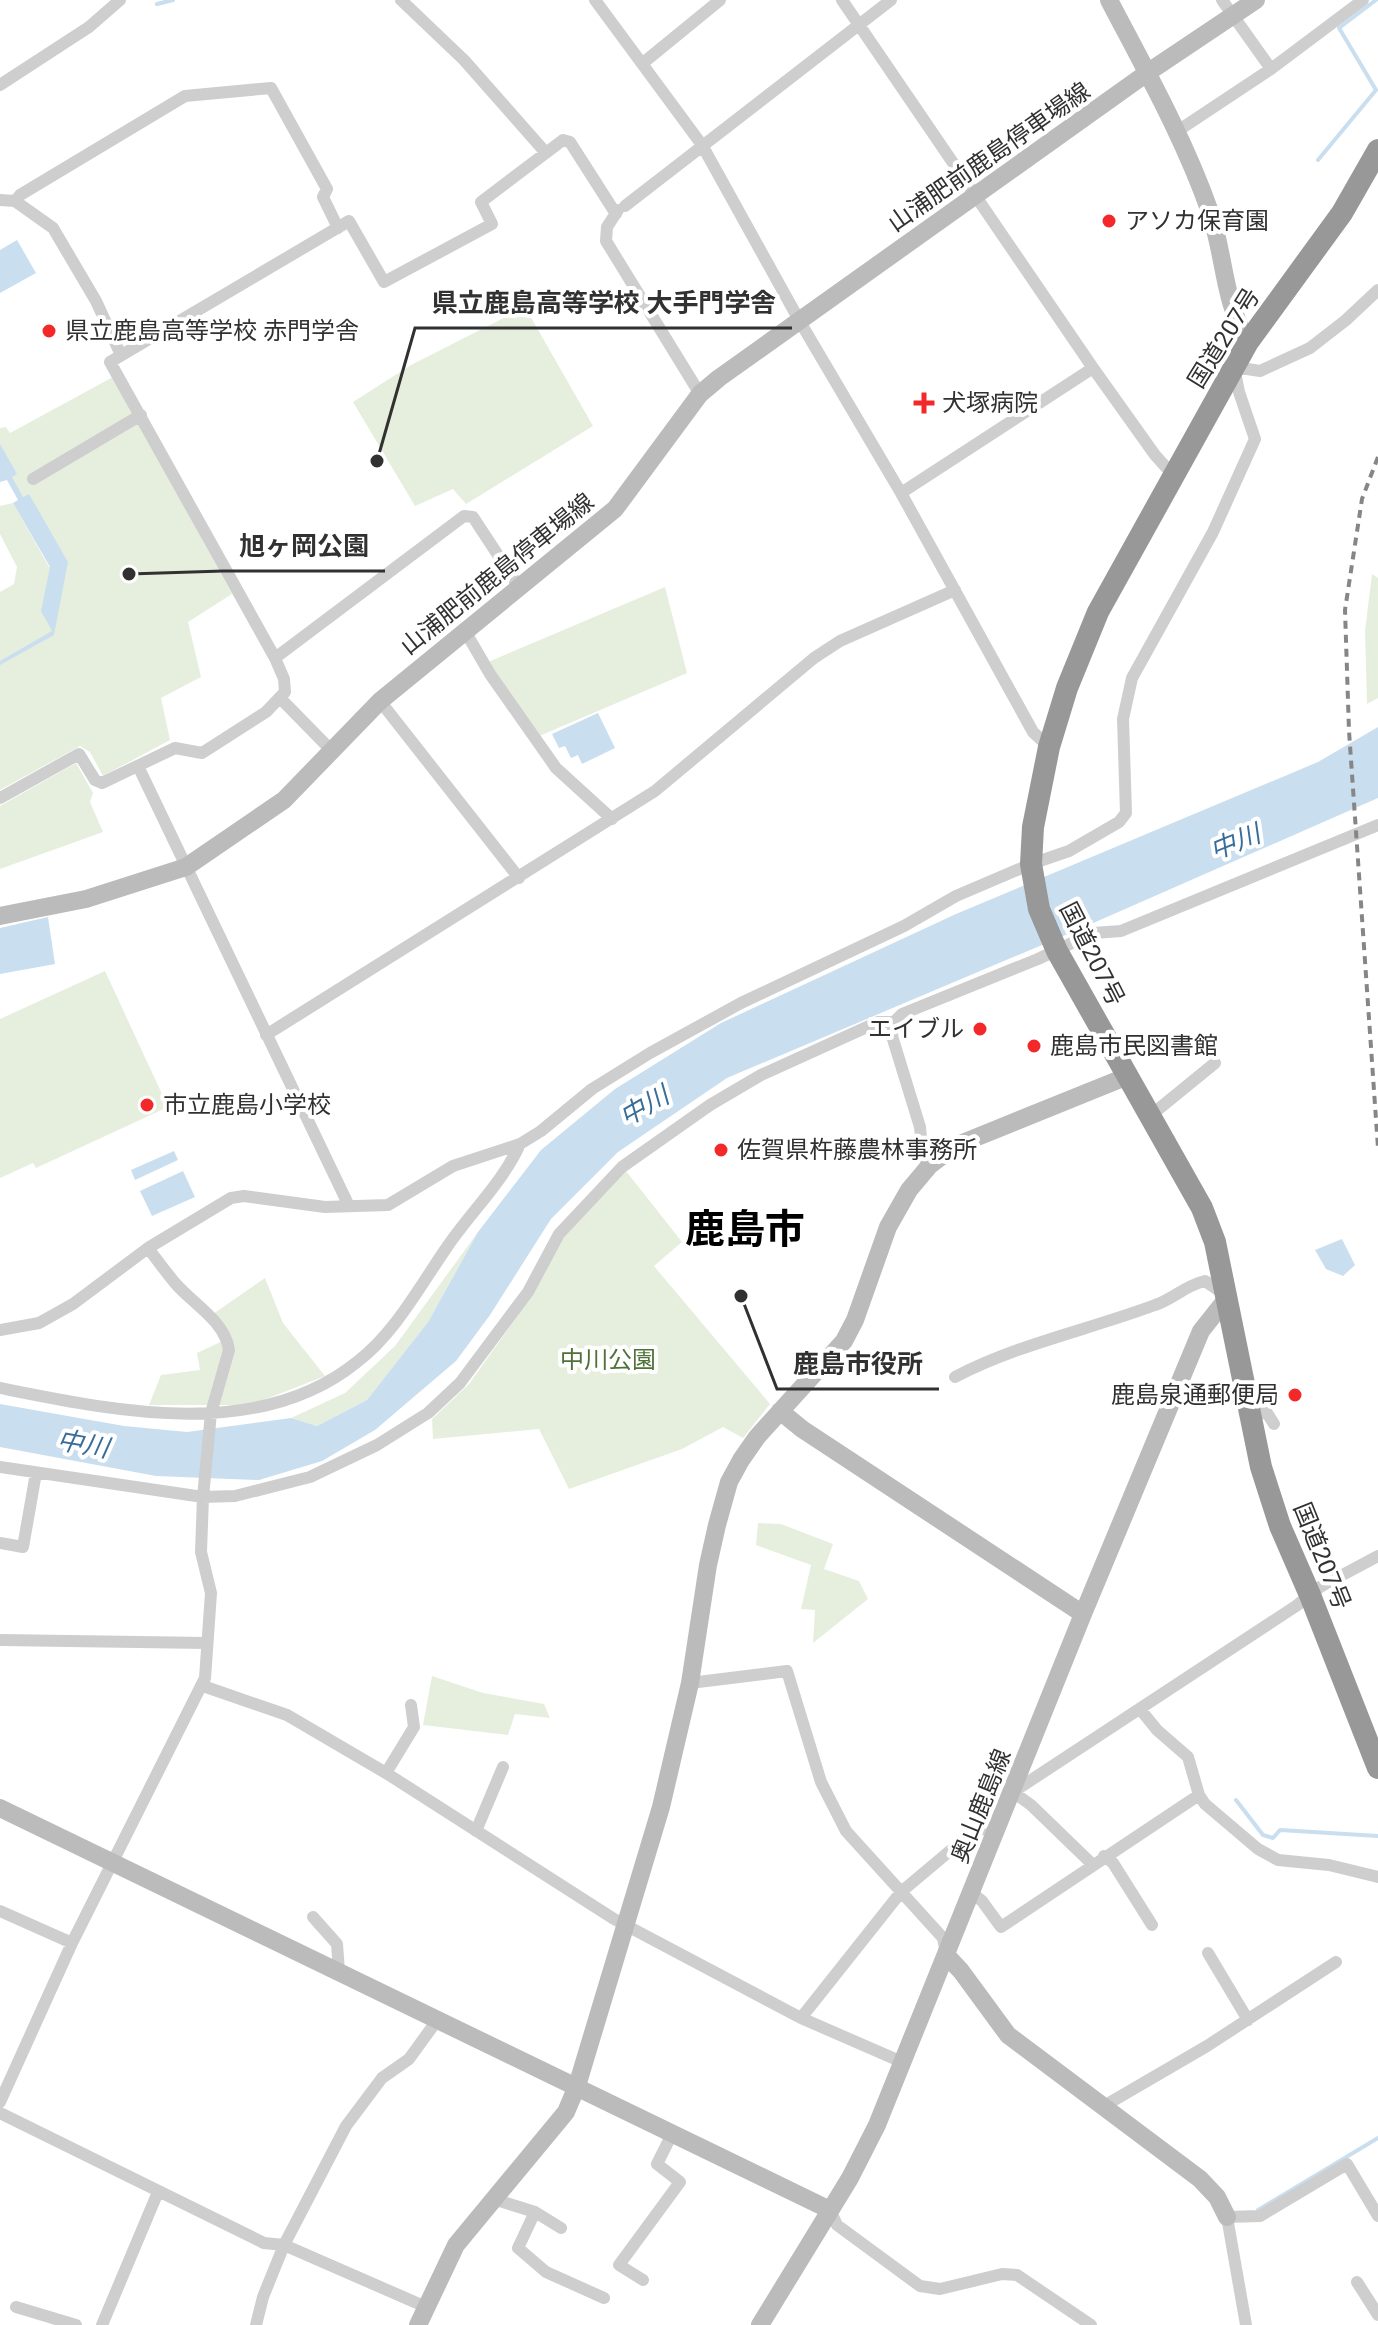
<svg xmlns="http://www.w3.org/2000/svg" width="1378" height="2325" font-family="Roboto,'Noto Sans JP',sans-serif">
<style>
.green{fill:#e6efde}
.water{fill:#c9deef}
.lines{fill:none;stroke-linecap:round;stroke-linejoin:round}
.stream{stroke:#c9deef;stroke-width:4}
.street{stroke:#cecece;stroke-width:12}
.secondary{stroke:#bbb;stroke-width:18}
.highway{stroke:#989898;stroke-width:22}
.rail{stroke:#868686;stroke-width:4;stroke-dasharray:8 6;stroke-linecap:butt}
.poi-dot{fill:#f22829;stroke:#fff;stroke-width:3}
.labels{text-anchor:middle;stroke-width:8;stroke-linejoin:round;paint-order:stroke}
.street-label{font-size:24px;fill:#313131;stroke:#fff}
.poi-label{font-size:24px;fill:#313131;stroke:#fff;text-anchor:start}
.park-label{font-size:24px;fill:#50713a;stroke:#fff}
.water-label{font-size:26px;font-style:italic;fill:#386d9a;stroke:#fff}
.town-label{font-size:40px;font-weight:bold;fill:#000;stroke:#fff}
.leader{fill:none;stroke:#313131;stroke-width:3}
.callout-dot{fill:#313131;stroke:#fff;stroke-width:3}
.callout-label{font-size:26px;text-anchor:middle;font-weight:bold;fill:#313131;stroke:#fff;stroke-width:8;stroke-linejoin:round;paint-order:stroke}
</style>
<rect width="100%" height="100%" fill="#fff"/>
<path class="green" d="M 525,307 L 593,426 L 466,504 L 453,489 L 415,506 L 353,402 L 411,365 Z
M 113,377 L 232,594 L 188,622 L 201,677 L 161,698 L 170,740 L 103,776 L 90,752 L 80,746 L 0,790 L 0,592 L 14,584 L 17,567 L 0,534 L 0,506 L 13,503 L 49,567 L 59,562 L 0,466 L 0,428 L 6,427 L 10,433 Z
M 1372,574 L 1378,578 L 1378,698 L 1367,704 L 1365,631 Z
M 665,587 L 687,673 L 537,737 L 488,662 Z
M 76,763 L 93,793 L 90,802 L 103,832 L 0,869 L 0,806 Z
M 105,971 L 168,1107 L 36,1168 L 33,1163 L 0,1178 L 0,1019 Z
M 626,1171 L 682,1242 L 654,1266 L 770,1404 L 743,1438 L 723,1427 L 682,1449 L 569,1489 L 539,1429 L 433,1439 L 432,1419 L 469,1384 L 533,1294 L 563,1237 Z
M 478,1232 L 428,1322 L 367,1400 L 317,1426 L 291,1418 L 345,1393 L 395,1346 Z
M 265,1278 L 283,1323 L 325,1376 L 251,1405 L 149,1405 L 161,1375 L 200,1370 L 197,1353 L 231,1337 L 213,1314 Z
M 758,1523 L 781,1524 L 833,1544 L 824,1569 L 859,1581 L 868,1599 L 813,1643 L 815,1610 L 801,1609 L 811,1565 L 756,1545 Z
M 432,1676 L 483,1693 L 544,1704 L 550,1718 L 515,1714 L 508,1735 L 423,1725 Z"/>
<path class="water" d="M 17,240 L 36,273 L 0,293 L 0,250 Z
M 0,444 L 17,474 L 12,477 L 23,497 L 29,494 L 68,562 L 54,635 L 0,665 L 0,661 L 52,631 L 41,611 L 50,567 L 13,503 L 18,500 L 7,480 L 0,482 Z
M 598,713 L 615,748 L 582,764 L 578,755 L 571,758 L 565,746 L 559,748 L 552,734 Z
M 1378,727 L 1378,798 L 1075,931 L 727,1078 L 618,1152 L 551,1219 L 490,1315 L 456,1361 L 375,1430 L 322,1461 L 259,1480 L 156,1476 L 0,1447 L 0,1404 L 124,1426 L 187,1432 L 291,1418 L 317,1426 L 367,1400 L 428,1322 L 478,1232 L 541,1150 L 615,1089 L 721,1023 L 956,914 L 1318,762 Z
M 48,917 L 55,964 L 0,974 L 0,928 Z
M 174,1151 L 178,1160 L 135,1180 L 131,1170 Z
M 183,1171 L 195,1197 L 152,1216 L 140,1191 Z
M 1342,1239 L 1355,1265 L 1343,1276 L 1326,1269 L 1315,1250 Z"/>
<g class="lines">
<path class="stream" d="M 157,4 L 173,0
M 1318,160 L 1376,90 L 1339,28 L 1376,0
M 1236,1800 L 1263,1835 L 1273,1838 L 1280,1830 L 1378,1836
M 1258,2210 L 1378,2138"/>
<path class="street" d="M 401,0 L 464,60 L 546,153
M 595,0 L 702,145 L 799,320 L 901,493 L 1033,732 L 1049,747
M 842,0 L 1093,368 L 1155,455 L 1173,475
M 1222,0 L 1271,69
M 643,63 L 720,0
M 0,85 L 89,27 L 120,0
M 1176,132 L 1271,69 L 1363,0
M 0,200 L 15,201 L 53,228 L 96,301 L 121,355
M 15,201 L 20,195 L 185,96 L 271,88 L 327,189 L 323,197 L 338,228
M 625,206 L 891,0
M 618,210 L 607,227 L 606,241 L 700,394
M 33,479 L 141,415
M 901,493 L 1093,368
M 465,631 L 490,674 L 556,768 L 612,819
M 275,658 L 464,516 L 473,517 L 519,587
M 281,699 L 331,750
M 380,701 L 519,878
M 138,766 L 349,1206
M 0,798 L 79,754 L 95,780 L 102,783 L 175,748 L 202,753 L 266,712 L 285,692 L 284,679 L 275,658 L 110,362 L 349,221 L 384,282 L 492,224 L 481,202 L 563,140 L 570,142 L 616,214
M 266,1035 L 655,791 L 814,658 L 840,641 L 955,590
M 1150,1116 L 1215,1063
M 930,1165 L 923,1157 L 920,1127 L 892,1036 L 894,1022 L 902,1014 L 1038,959 L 1093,933 L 1121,931 L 1378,825
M 0,1330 L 39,1323 L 73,1304 L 148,1248 L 231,1198 L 244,1196 L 325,1207 L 388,1205 L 453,1166 L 520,1144 L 541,1131 L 592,1089 L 650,1053 L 741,1003 L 904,926 L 956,896 L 1031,864 L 1069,851 L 1119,822 L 1126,813 L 1123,719 L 1132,678 L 1213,532 L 1255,439 L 1239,392 L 1234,367 L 1260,371 L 1310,348 L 1346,320 L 1378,290
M 955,1377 C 1018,1344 1088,1330 1155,1305 C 1173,1299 1186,1285 1205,1281 L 1224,1294
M 0,1388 C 115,1411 258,1442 357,1362 C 395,1333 420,1286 447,1247 C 470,1213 503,1182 520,1144
M 1251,1414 L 1267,1413 L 1274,1424
M 0,1467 L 203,1497 L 235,1496 L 310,1477 L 377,1445 L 428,1413 L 460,1383 L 528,1292 L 559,1234 L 622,1167 L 710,1105 L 761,1075 L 878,1022 L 894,1022
M 0,1543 L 23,1547 L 36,1473
M 0,1640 L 207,1643
M 690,1683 L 787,1671 L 821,1782 L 846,1831 L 943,1938 L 946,1953
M 203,1686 L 287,1715 L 386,1773 L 614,1919 L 801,2018 L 902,2062
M 1140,1709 L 1157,1730 L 1188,1757 L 1199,1795 L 1205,1804 L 1258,1849 L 1278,1860 L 1329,1865 L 1378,1877
M 386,1773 L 414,1727 L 411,1705
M 476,1831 L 503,1767
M 1104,1856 L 1113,1863 L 1152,1925
M 1092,1864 L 1031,1805 L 1013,1792 L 1296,1606 L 1320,1587 L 1378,1556
M 972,1893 L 982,1901 L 1001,1927 L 1199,1795
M 0,1911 L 72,1943
M 313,1917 L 337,1944 L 339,1971
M 1208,1953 L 1248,2020
M 801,2018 L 901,1892 L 976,1829 L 998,1830
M 0,2102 L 72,1943 L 205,1678 L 211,1593 L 201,1552 L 203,1497 L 211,1413 L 229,1350 C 225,1321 193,1304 175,1283 C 166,1272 157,1260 148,1248
M 1104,2106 L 1207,2046 L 1336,1962
M 0,2113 L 264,2243 L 284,2245 L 426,2307
M 493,2199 L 535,2212 L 561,2228
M 830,2210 L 837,2225 L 920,2286 L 940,2289 L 1002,2274 L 1017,2275 L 1091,2325
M 535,2212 L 518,2248 L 546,2272 L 604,2298
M 643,2280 L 619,2265 L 680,2182 L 657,2164 L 673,2132
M 1357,2282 L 1378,2315
M 16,2307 L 76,2325
M 102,2325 L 158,2192
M 256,2325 L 263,2297 L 284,2245 L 346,2126 L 382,2078 L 409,2059 L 438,2019
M 1246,2325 L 1227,2217 L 1260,2216 L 1347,2164 L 1378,2216"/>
<path class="secondary" d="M 1109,0 C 1145,69 1184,138 1210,212 C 1225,256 1223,301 1248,342
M 0,916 L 86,899 L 186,867 L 284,800 L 380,701 L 615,509 L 700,394 L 719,378 L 1147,73 L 1256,0
M 780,1411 L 802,1429 L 1083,1614
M 0,1808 L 830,2210
M 946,1955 L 961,1971 L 1008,2035 L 1200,2179 L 1217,2197 L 1227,2217
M 418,2325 L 456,2245 L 566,2112 L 577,2086 L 661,1807 L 690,1683 L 708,1565 L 717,1525 L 729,1482 L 741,1460 L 757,1437 L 844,1341 L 855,1320 L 888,1227 L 909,1190 L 930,1165 L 955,1146 L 1128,1076
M 760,2325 L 850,2178 L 877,2125 L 1083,1614 L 1201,1331 L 1228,1297"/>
<path class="highway" d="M 1378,150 L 1342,213 L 1248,342 L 1098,612 L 1067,688 L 1049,747 L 1033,827 L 1031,864 L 1039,909 L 1057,951 L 1202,1208 L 1215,1242 L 1261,1467 L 1280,1526 L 1310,1595 L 1378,1768"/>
<path class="rail" d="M 1378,457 L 1362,499 L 1345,610 L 1349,731 L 1378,1148"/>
</g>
<g class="poi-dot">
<circle cx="1109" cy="221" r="8"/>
<circle cx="49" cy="331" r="8"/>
<path d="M920 391h8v8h8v8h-8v8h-8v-8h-8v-8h8z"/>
<circle cx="980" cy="1029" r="8"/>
<circle cx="1034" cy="1046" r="8"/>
<circle cx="147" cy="1105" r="8"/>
<circle cx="721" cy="1150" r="8"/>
<circle cx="1295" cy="1395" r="8"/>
</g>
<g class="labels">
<g class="street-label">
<text transform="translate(989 157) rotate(-35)" y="8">山浦肥前鹿島停車場線</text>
<text transform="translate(1224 338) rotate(-58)" y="8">国道207号</text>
<text transform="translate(497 574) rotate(-39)" y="8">山浦肥前鹿島停車場線</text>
<text transform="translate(1092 954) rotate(63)" y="8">国道207号</text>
<text transform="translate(1322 1556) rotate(68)" y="8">国道207号</text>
<text transform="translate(981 1806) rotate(-68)" y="8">奥山鹿島線</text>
</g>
<g class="poi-label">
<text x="1125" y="229">アソカ保育園</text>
<text x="65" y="339">県立鹿島高等学校 赤門学舎</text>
<text x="942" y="411">犬塚病院</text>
<text x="964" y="1037" text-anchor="end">エイブル</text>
<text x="1050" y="1054">鹿島市民図書館</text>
<text x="163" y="1113">市立鹿島小学校</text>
<text x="737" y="1158">佐賀県杵藤農林事務所</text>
<text x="1279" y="1403" text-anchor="end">鹿島泉通郵便局</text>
</g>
<g class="park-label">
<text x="608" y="1368">中川公園</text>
</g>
<g class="water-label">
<text transform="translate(1235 842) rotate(-22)" y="9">中川</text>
<text transform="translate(644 1106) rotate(-30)" y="9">中川</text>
<text transform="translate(83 1444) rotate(10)" y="9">中川</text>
</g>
<g class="town-label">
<text x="745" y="1243">鹿島市</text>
</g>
</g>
<path class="leader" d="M377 461L415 328H792M129 574L223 571H385M741 1296L777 1389H939"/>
<g class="callout-dot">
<circle cx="377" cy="461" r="8"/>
<circle cx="129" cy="574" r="8"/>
<circle cx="741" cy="1296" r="8"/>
</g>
<g class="callout-label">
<text x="604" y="312">県立鹿島高等学校 大手門学舎</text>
<text x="304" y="555">旭ヶ岡公園</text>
<text x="858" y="1373">鹿島市役所</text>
</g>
</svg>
